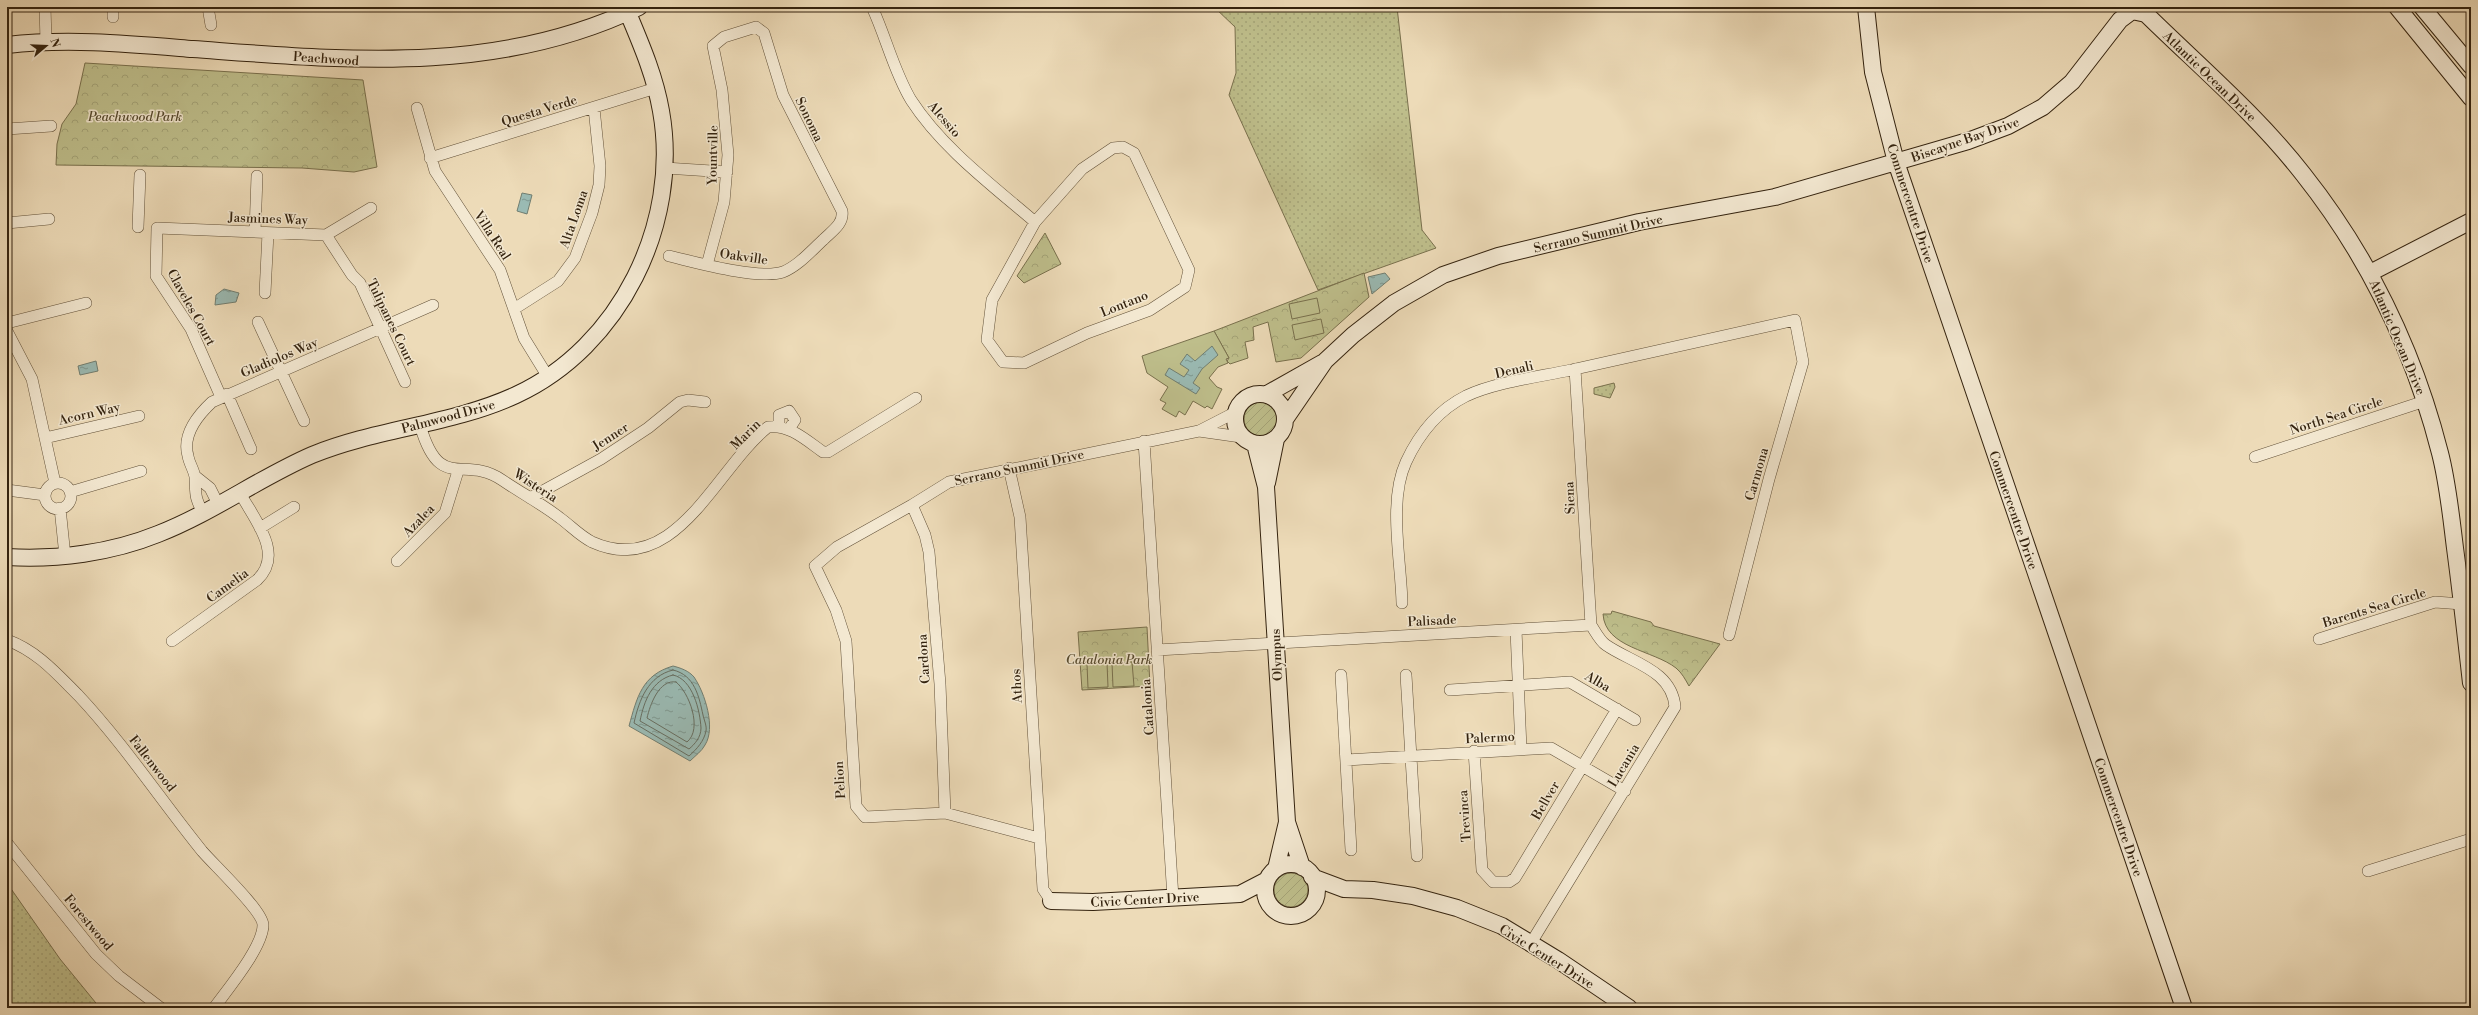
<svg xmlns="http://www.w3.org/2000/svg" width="2478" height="1015" font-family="'Libre Bodoni',serif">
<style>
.grass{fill:url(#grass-dots);stroke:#79704d}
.forest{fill:url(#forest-crowns);stroke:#79704d}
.garden{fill:url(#garden-furrows);stroke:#79704d}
.pitch{fill:#bebe8b;stroke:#79704d}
.water{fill:url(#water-ripples);stroke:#717e71}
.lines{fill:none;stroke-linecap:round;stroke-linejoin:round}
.shore{stroke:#676e61;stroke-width:1}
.street-casing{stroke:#625139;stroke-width:12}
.secondary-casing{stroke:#34230f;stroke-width:18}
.street{stroke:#f3e8d1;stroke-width:11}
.secondary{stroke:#f3e8d1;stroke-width:16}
.labels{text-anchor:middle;stroke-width:3;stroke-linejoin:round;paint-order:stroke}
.street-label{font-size:13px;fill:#34230f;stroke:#f3e8d1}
.park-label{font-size:13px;font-style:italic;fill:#564a2e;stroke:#f3e8d1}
</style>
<defs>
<pattern id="grass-dots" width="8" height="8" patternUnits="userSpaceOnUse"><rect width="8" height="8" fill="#bebe8b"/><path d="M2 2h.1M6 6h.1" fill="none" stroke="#a4a377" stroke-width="1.8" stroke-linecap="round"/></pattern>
<pattern id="forest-crowns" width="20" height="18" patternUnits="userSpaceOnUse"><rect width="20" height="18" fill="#bebe8b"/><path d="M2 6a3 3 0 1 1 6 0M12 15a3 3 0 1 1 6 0" fill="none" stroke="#a4a377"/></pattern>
<pattern id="garden-furrows" width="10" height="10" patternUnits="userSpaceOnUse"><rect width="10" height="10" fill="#bebe8b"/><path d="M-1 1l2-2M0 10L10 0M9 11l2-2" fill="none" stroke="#a4a377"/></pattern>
<pattern id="water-ripples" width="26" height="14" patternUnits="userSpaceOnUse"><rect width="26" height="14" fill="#9abab3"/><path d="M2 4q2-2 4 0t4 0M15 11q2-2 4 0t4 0" fill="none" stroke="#7e9790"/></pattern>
</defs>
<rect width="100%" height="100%" fill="#eddbb8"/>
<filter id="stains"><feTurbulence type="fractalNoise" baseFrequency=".005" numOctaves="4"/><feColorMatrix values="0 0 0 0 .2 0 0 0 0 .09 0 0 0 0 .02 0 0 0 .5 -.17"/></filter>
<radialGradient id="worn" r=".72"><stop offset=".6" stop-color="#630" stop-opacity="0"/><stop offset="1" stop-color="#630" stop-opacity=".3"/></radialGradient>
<path class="grass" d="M 1214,7 L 1397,7 L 1422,230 L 1436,248 L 1318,290 L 1229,95 L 1236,73 L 1235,27 Z
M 1614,383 L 1615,387 L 1610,398 L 1594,394 L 1594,388 Z
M 7,883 L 60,959 L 100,1008 L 7,1008 Z"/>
<path class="forest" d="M 85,63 L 363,80 L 377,167 L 354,172 L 302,168 L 56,165 L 57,144 L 62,124 L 76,104 Z
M 1045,233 L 1061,264 L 1024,283 L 1017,276 Z
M 1364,273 L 1369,297 L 1301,358 L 1276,362 L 1268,322 L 1253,327 L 1254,340 L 1245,342 L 1248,358 L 1230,364 L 1227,361 L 1229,358 L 1214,331 Z
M 1612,611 L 1651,622 L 1654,626 L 1720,644 L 1689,686 C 1685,679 1682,673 1676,668 C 1653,650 1605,648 1603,614 L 1611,614 Z
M 1147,627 L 1150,686 L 1082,690 L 1078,632 Z"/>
<path class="garden" d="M1244 419a17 17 0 1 1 34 0a17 17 0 1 1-34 0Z
M1274 890a17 17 0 1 1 34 0a17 17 0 1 1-34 0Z"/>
<path class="pitch" d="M 1317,298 L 1320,313 L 1292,319 L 1289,304 Z
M 1321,319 L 1324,333 L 1295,340 L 1292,325 Z
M 1214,331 L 1229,358 L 1226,359 L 1228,363 L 1218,367 L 1209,378 L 1217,387 L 1222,389 L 1212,409 L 1207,406 L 1205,408 L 1193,401 L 1185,415 L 1179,411 L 1176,417 L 1162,409 L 1166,403 L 1160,400 L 1168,387 L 1147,373 L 1142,356 Z
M 1132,662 L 1134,686 L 1113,687 L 1112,663 Z
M 1107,663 L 1108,687 L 1088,688 L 1087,664 Z"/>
<path class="water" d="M 522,193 L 532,195 L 527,214 L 517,211 Z
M 1385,273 L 1390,279 L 1372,294 L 1368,277 Z
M 224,289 L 239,293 L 236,302 L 215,305 L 216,295 Z
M 1212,346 L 1218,355 L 1202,369 L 1193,383 L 1200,388 L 1196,394 L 1165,375 L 1169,368 L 1184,377 L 1189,370 L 1180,364 L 1187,354 L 1195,361 Z
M 96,361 L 98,371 L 80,375 L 78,366 Z
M 673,666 C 681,668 689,671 694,677 C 705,693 716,728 705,745 C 702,751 695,756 690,761 L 629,726 C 637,697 642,675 673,666 Z"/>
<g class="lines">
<path class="shore" d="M 673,670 C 695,675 699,697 703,715 C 704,720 707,726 706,731 C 704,741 697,749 689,756 L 634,723 C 639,700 648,676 673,670 Z
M 673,675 C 693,679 700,711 701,728 C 701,737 695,744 689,749 L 640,721 C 644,701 652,680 673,675 Z
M 676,682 C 689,692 703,729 687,742 L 647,718 C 650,705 659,679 676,682 Z"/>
<g class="street-casing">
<path id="street" d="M 45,7 L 46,41
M 208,7 L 211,25
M 872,7 C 886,37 894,72 911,100 C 942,148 992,185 1035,222
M 113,17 L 113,7
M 417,108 L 435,171 L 500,270 L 524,338 L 548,377
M 7,129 L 51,126
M 1123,147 L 1134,153 L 1189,270 L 1185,287 L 1150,310 L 1087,333 L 1024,363 L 1003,362 L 987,340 L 992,300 L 1035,222 L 1082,169 L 1113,148 Z
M 430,158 L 656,88
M 665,168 L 727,172
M 7,223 L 49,219
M 138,227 L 140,175
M 255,232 L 257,176
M 326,235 L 352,275 L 360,283 L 405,382
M 669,256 C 695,262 758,280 783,272 C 798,266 811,251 823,240 C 832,231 844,224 842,211 L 783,95 L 764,33 L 756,27 L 724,37 L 713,46 L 722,90 L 728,155 L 724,202 L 707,265
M 265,293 L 268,233
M 514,309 L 558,281 L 575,258 L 592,213 L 599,185 L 600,166 L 594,108
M 258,322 L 304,421
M 7,323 L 86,303
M 7,331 L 32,379 L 55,483
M 1575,369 L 1591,625
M 227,394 L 251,449
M 221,397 L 191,329 L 156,276 L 157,228 L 326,235 L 371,208
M 420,425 C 440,494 463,454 502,480 C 521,493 542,504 560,518 C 571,526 580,536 592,542 C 676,580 716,468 768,427 C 789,424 806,440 823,452 L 828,452 L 916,398
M 779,426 L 779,415 L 789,411 L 795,420 L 789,429
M 1199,431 L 1241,437
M 45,438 L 139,416
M 1144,441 L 1173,898
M 2255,457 L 2425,401
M 1009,468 L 1020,517 L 1043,889 L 1051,901
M 195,476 L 210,488 L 218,504
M45 496a13 13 0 1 1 26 0a13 13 0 1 1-26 0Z
M 7,490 L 45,495
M 70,492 L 141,471
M 530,498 L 601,459 L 648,428 L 680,402 L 688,400 L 705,402
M 912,505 L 925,535 L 929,552 L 940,684 L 945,813
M 60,508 L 65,556
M 203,513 C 194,496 196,494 195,477 C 194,470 189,463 188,456 C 182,435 198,415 212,402 L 433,305
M 260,528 L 294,507
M 397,561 L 445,513 L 458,471
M 1402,603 C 1401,560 1388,501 1406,462 C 1419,434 1438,410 1466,396 C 1496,382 1538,377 1571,370 C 1646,353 1721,336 1795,320 L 1803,362 L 1769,479 L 1729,635
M 1516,630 L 1521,749
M 2319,639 L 2435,602 L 2462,604
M 7,640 C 37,651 56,673 78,695 C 124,744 160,799 202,851 C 214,865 263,911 263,925 C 263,947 227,990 214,1008
M 172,641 L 257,580 C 285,554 254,519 240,493
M 1157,650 L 1591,625
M 1341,675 L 1351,850
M 1406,675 L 1417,856
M 1450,690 L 1570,682 L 1635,720
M 1474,751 L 1482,870 L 1493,882 L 1509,882 L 1515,878 L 1617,709
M 1346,760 L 1551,748 L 1625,791
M 1039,838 L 945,813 L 865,817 L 856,806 L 846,641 L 836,610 L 815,566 L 837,547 L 912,505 L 949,482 L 1199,431 L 1236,412
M 7,843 L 96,954 L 119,976 L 161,1008
M 2368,871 L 2471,839
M 1531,943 L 1675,707 C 1672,670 1632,663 1606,645 C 1600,641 1595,631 1591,625"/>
</g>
<g class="secondary-casing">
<path id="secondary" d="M 1866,7 L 1873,72 L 1896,162 L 2184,1008
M 2397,7 L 2471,98
M 2422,7 L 2471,66
M 7,45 C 69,38 131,44 193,49 C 345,60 496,76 639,7
M 2370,273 L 2471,221
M1235 419a25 25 0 1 1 50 0a25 25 0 1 1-50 0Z
M 1267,394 L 1322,363
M 1286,418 L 1325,361 L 1353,335 L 1394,303 L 1443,275 L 1498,256 L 1639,222 L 1775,197 L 1968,141 L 2008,126 L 2043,107 L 2072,82 L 2120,20 L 2132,11 L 2146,14 C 2199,66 2257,115 2303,174 C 2368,256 2414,351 2440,453 C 2448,484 2451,516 2455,548 C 2461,593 2466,638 2471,683
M 1255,444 L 1266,487 L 1287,822 L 1302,867
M 1267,483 L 1276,439
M 7,557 C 57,560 111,553 158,534 C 212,513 259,478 312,455 C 378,428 451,425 516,395 C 620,347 681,223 661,111 C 655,76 641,44 628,13
M1265 890a26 26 0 1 1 52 0a26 26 0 1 1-52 0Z
M 1276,869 L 1287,822
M 1312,877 L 1344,889 L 1373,890 L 1413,896 L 1457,908 L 1502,926 L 1558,960 L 1629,1008
M 1051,901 L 1093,902 L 1240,894 L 1267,880"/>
</g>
<use href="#street" class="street"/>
<use href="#secondary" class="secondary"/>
</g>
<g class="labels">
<g class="street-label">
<text transform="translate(326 58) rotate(4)" y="5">Peachwood</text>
<text transform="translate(2210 76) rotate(44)" y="5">Atlantic Ocean Drive</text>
<text transform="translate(539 110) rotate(-17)" y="5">Questa Verde</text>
<text transform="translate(810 119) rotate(64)" y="5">Sonoma</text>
<text transform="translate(945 119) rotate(49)" y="5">Alessio</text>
<text transform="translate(1965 139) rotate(-19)" y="5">Biscayne Bay Drive</text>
<text transform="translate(712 155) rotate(-89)" y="5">Yountville</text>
<text transform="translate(1911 203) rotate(72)" y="5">Commercentre Drive</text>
<text transform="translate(268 218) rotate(2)" y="5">Jasmines Way</text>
<text transform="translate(573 219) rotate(-71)" y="5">Alta Loma</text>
<text transform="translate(1598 233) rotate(-13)" y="5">Serrano Summit Drive</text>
<text transform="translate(493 235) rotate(57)" y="5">Villa Real</text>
<text transform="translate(744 256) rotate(8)" y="5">Oakville</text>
<text transform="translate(1124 303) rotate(-22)" y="5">Lontano</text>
<text transform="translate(192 307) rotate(61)" y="5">Claveles Court</text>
<text transform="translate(392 322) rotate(64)" y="5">Tulipanes Court</text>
<text transform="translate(2398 337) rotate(67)" y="5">Atlantic Ocean Drive</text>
<text transform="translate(279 357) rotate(-23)" y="5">Gladiolos Way</text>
<text transform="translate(1514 369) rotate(-13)" y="5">Denali</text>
<text transform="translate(89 413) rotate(-13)" y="5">Acorn Way</text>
<text transform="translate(2336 415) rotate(-18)" y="5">North Sea Circle</text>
<text transform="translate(448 416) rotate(-15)" y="5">Palmwood Drive</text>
<text transform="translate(745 434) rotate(-45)" y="5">Marin</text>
<text transform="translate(610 436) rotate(-33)" y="5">Jenner</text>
<text transform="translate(1019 467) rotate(-12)" y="5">Serrano Summit Drive</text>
<text transform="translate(1756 474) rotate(-74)" y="5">Carmona</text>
<text transform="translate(536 485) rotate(33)" y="5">Wisteria</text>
<text transform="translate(1569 498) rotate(-93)" y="5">Siena</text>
<text transform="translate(2014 510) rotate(71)" y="5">Commercentre Drive</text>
<text transform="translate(418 520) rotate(-46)" y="5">Azalea</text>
<text transform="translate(227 585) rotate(-36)" y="5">Camelia</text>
<text transform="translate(2374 607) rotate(-17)" y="5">Barents Sea Circle</text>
<text transform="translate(1432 620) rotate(-3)" y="5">Palisade</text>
<text transform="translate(1276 655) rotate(-93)" y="5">Olympus</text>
<text transform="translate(923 659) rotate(-94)" y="5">Cardona</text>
<text transform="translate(1598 681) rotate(30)" y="5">Alba</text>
<text transform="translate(1016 686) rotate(-93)" y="5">Athos</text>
<text transform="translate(1147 707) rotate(-94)" y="5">Catalonia</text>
<text transform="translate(1490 737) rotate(-3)" y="5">Palermo</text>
<text transform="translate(153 763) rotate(52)" y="5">Fallenwood</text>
<text transform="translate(1623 765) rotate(-59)" y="5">Lucania</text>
<text transform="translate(839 780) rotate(-94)" y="5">Pelion</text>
<text transform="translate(1545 800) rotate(-60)" y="5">Bellver</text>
<text transform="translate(1464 816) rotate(-94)" y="5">Trevinca</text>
<text transform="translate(2119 817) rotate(71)" y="5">Commercentre Drive</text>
<text transform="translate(1145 899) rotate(-3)" y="5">Civic Center Drive</text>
<text transform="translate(89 922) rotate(50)" y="5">Forestwood</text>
<text transform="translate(1547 956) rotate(32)" y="5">Civic Center Drive</text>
</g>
<g class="park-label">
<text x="135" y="121">Peachwood Park</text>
<text x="1109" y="664">Catalonia Park</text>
</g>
</g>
<rect width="2478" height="1015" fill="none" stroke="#eddbb8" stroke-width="24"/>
<rect x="8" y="8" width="2462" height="999" fill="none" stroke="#34230f" stroke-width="2"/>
<rect x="12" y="12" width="2454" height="991" fill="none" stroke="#34230f"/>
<g transform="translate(46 46) rotate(71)" stroke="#f3e8d1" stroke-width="3" paint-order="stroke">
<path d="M0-3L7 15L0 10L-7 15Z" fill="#34230f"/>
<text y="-6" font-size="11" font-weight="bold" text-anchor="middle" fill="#34230f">N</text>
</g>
<rect width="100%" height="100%" filter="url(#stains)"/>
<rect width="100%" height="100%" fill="url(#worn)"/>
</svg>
